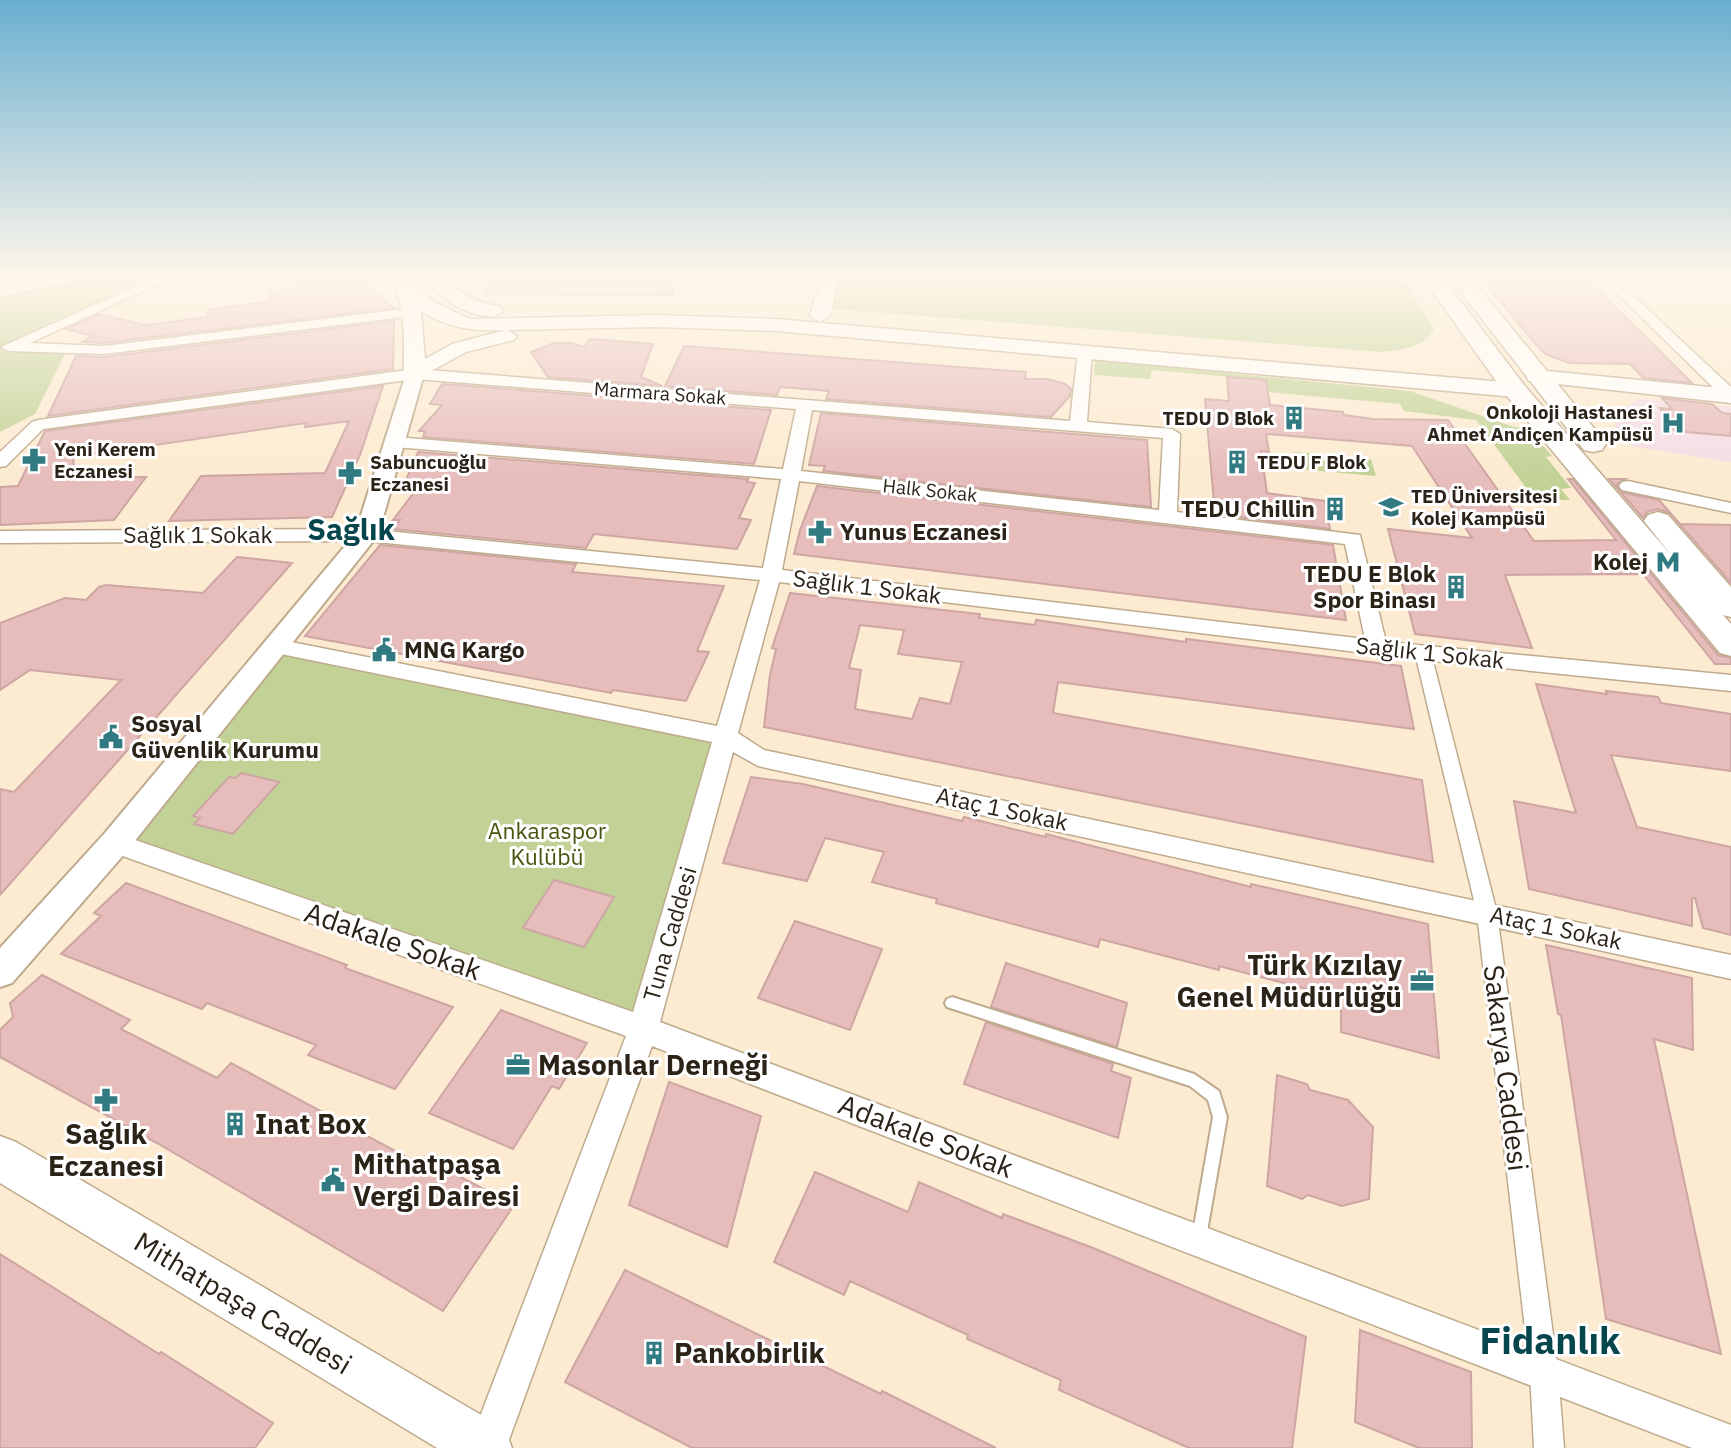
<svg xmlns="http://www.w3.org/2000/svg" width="1731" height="1448" font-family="'IBM Plex Sans',sans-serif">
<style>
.medical{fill:#f4dce5}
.green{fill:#c2d296}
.building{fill:#e7bdbc;stroke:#cda5a3;stroke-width:2;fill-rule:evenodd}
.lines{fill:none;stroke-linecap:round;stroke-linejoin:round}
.service-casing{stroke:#beaa8c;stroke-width:4}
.pedestrian-casing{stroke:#beaa8c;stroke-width:3}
.minor-casing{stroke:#beaa8c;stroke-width:3}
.tertiary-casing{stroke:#beaa8c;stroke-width:4}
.secondary-casing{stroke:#beaa8c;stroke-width:3}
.primary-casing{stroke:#beaa8c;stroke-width:3}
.service{fill:#fff;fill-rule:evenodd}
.pedestrian{fill:#fff;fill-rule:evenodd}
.minor{fill:#fff;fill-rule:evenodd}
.tertiary{fill:#fff;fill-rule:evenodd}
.secondary{fill:#fff;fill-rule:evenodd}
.primary{fill:#fff;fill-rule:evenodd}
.labels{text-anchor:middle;stroke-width:6;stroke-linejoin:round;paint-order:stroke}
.far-street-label{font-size:19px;fill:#2b2318;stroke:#fff}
.far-poi-label{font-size:19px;font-weight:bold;fill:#2b2318;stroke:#fff;text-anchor:start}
.poi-label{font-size:23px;font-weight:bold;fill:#2b2318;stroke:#fff;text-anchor:end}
.street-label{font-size:23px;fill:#2b2318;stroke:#fff}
.park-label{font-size:23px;fill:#47550e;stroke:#fff}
.near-street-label{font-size:28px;fill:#2b2318;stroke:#fff}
.near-poi-label{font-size:28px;font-weight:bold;fill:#2b2318;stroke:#fff;text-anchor:start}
.district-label{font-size:30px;font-weight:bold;fill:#04464c;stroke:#fff}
.near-district-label{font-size:37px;font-weight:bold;fill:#04464c;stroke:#fff}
</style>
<rect width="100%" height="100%" fill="#fcebd1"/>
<path class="medical" d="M 1638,399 L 1731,407 L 1731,462 L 1633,446 L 1616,431 L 1615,415 Z"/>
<path class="green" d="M 92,274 L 162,274 L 0,347 L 0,295 Z
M 839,274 L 1400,274 L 1434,329 C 1423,349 1402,349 1382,352 L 833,309 Z
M 0,347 L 2,351 L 66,352 L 35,414 L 0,432 Z
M 1095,360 L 1410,391 L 1514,427 L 1527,427 L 1552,456 L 1546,457 L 1571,488 L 1561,489 L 1570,500 L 1535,500 L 1476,420 L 1404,411 L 1400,404 L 1268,392 L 1265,380 L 1152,370 L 1150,379 L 1094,375 Z
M 1294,452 L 1323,454 L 1325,462 L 1352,465 L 1351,457 L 1371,459 L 1376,476 L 1298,469 Z
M 276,646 L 726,736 L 643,1029 L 115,843 Z"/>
<path class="building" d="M 311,274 L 352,274 L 394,308 L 104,343 L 82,342 L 92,336 L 66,329 L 99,314 L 146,325 L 207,317 L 208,310 L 269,301 L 271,292 L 300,288 L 291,279 Z
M 498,274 L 679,274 L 672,295 L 484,294 Z
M 1477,274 L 1582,274 L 1692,383 L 1643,378 L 1630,364 L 1569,363 L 1548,355 L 1540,349 Z
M 394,321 L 393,369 L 48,416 L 76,356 L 104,357 Z
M 590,339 L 653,344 L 641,377 L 662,386 L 548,377 L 531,352 L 554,343 L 571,343 L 584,347 Z
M 684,346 L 1026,372 L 1025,379 L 1048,379 L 1065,384 L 1071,389 L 1070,396 L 1051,417 L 826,399 L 829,391 L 780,387 L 777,395 L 665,386 Z
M 1227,377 L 1266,380 L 1270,405 L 1343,412 L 1344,415 L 1373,419 L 1448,420 L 1534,541 L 1616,540 L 1568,479 L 1573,479 L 1718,655 L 1731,658 L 1731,664 L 1715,664 L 1643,574 L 1505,575 L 1532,648 L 1415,634 L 1388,529 L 1472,538 L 1412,446 L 1266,434 L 1269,452 L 1261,451 L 1267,493 L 1325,501 L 1330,529 L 1215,514 L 1205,399 L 1229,401 Z
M 442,384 L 458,385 L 771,410 L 754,464 L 423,437 L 425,431 L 419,431 L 442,405 L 430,404 Z
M 383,386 L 360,455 L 332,517 L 169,521 L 201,476 L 325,473 L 349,421 L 305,427 L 306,423 L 73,457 L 75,478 L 146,477 L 114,520 L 0,525 L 0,487 L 18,486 L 45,431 Z
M 1662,398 L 1712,404 L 1722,413 L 1731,414 L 1731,436 L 1675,431 L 1660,408 L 1672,409 Z
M 821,413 L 1147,440 L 1151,507 L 823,471 L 825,466 L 809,465 Z
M 418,452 L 748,479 L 747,482 L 755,483 L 739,518 L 751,520 L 737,549 L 594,534 L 586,548 L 393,529 L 400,520 L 393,520 L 422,482 L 406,480 Z
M 1609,479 L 1625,479 L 1617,484 L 1620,492 L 1659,500 L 1680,524 L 1731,525 L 1731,583 L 1670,513 L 1657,509 L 1647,512 L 1643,518 Z
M 817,486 L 1333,545 L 1346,620 L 794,554 L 800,530 Z
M 380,545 L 576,564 L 572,572 L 724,586 L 697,651 L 709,652 L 686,701 L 613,690 L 611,693 L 305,636 Z
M 237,557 L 292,563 L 0,895 L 0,789 L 14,792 L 121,680 L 30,670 L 0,690 L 0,623 L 65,598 L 86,600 L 99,587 L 106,585 L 203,593 Z
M 790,593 L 980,614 L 979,618 L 1035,625 L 1036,620 L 1186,642 L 1186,639 L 1401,666 L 1414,729 L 1058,682 L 1053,713 L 1422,780 L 1433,862 L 764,727 L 770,675 L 776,649 L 772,648 ZM 860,625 L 904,630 L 898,654 L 962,662 L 950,704 L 920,698 L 912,719 L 855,709 L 861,670 L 849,668 Z
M 1536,684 L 1607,694 L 1606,691 L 1658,697 L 1661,703 L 1731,714 L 1731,771 L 1611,755 L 1637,827 L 1731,847 L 1731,935 L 1703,928 L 1695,898 L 1692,898 L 1692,926 L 1529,889 L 1514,801 L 1576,813 Z
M 241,773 L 279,782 L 233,834 L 194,824 L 200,818 L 193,816 L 229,777 L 236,778 Z
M 751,777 L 803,784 L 962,821 L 964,817 L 1046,837 L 1046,834 L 1251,887 L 1251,884 L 1428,924 L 1439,1058 L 1341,1032 L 1341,998 L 1219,966 L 1219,970 L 1100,939 L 1098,947 L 936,903 L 937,899 L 872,882 L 884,852 L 825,838 L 807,881 L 723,863 Z
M 554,880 L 614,897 L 584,947 L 523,928 Z
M 126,883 L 347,965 L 345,968 L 453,1007 L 395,1089 L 308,1055 L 316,1045 L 207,1003 L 202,1009 L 61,954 L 101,916 L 94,913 Z
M 795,921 L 882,949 L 850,1030 L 758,998 Z
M 1546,945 L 1692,978 L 1693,1050 L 1654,1039 L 1721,1354 L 1606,1319 L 1561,1015 L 1558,1014 Z
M 1006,963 L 1127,1003 L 1117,1047 L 991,1007 Z
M 42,975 L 130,1020 L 121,1029 L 217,1078 L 231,1063 L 438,1174 L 442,1167 L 514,1205 L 443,1311 L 157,1143 L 0,1057 L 0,1030 L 13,1017 L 10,1003 Z
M 501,1010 L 587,1043 L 559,1089 L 552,1086 L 513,1149 L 429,1113 Z
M 986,1022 L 1113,1064 L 1111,1071 L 1131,1078 L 1118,1138 L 964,1084 Z
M 1277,1075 L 1307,1084 L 1310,1090 L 1348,1100 L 1373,1127 L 1369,1199 L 1342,1206 L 1308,1195 L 1302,1199 L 1267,1186 Z
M 669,1082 L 761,1116 L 727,1247 L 629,1205 Z
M 815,1172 L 908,1212 L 919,1182 L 1002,1218 L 1003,1214 L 1093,1248 L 1306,1337 L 1292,1448 L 1189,1448 L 1059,1390 L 1061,1380 L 967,1339 L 968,1335 L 850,1281 L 844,1295 L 774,1262 Z
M 0,1254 L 159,1354 L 161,1352 L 273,1423 L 255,1448 L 0,1448 Z
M 625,1270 L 881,1394 L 882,1391 L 996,1448 L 692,1448 L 565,1382 Z
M 1360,1330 L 1471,1372 L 1472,1448 L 1419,1448 L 1355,1422 Z"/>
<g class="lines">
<g class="service-casing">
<path id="service" d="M 952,997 L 1194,1074 L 1219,1091 L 1227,1117 L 1205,1243 L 1200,1246 L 1195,1243 L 1192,1238 L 1213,1117 L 1208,1100 L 1190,1086 L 947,1007 L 945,1003 L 947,999 Z"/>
</g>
<g class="pedestrian-casing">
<path id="pedestrian" d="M 1423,648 L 1431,653 L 1497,913 L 1558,1372 L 1564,1448 L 1534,1448 L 1530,1372 L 1477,913 L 1415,653 Z"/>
</g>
<g class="minor-casing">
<path id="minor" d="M 163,274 L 180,274 L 30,343 L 104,346 L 412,308 L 419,312 L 412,316 L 104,354 L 8,351 L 1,347 Z
M 1597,274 L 1610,274 L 1731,387 L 1731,401 L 1725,399 Z
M 1085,347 L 1092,351 L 1087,422 L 1172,429 L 1180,434 L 1177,512 L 1360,535 L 1386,642 L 1731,675 L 1731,691 L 1423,660 L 779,582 L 738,733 L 764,750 L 1731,955 L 1731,979 L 758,766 L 733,752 L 660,1022 L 1731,1425 L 1731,1448 L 1692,1448 L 652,1046 L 506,1448 L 468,1448 L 626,1036 L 106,850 L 102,843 L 106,836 L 115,833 L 633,1012 L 712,742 L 276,653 L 269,651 L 265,646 L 269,641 L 276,639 L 717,726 L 760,580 L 366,541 L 0,543 L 0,531 L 366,529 L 763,568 L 781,479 L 395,447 L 387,442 L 395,437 L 783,469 L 796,409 L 415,379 L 43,429 L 6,466 L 0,467 L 0,452 L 32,422 L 38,420 L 415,369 L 1070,421 L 1078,351 ZM 812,410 L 1163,438 L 1159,510 L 801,471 ZM 799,481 L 1345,544 L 1365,639 L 782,570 Z
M 1628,481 L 1731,503 L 1731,513 L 1622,490 L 1619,486 L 1622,482 Z"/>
</g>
<g class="tertiary-casing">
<path id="tertiary" d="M 415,368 L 424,374 L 378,535 L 126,852 L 12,983 L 0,987 L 0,948 L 104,834 L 355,534 L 406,374 Z"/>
</g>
<g class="secondary-casing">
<path id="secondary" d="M 387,274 L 406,274 L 434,302 L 470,319 L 655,315 L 776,319 L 1515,383 L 1523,385 L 1526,390 L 1523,395 L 1515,397 L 776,331 L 655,327 L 508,330 L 517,336 L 514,340 L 466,352 L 415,380 L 407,379 L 404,374 C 403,339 408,303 387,274 ZM 421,311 C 449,329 474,331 506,330 L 452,344 L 425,359 Z
M 423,274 L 441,274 C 458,295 475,301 500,307 L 503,311 L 493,317 C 462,314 441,300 423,274 Z
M 822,274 L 840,274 L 830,316 L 820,322 L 810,316 Z
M 1537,370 L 1731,389 L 1731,403 L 1529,381 L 1526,376 L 1529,371 Z
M 0,1136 L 16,1142 L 505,1429 L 512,1448 L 437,1448 L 0,1183 Z"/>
</g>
<g class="primary-casing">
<path id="primary" d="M 50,274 L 86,274 L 83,278 L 0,297 L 0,285 Z
M 1420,274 L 1440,274 L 1524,385 L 1671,555 L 1644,521 L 1648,515 L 1658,512 L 1668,515 L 1731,587 L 1731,617 L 1723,615 L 1731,624 L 1731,656 L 1720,653 L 1506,395 Z
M 1471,285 L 1478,287 L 1602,438 L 1606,444 L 1602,450 L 1593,452 L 1584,450 L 1460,291 L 1464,287 Z"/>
</g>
<use href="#service" class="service"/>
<use href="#pedestrian" class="pedestrian"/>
<use href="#minor" class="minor"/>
<use href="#tertiary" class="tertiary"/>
<use href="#secondary" class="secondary"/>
<use href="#primary" class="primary"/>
</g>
<linearGradient id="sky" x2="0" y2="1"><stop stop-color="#6aafd0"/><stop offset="0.58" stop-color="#fef6ea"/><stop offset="1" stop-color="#fef6ea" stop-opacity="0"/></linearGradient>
<rect width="1731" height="476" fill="url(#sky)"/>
<defs>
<g id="building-bare" transform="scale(1.89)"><path d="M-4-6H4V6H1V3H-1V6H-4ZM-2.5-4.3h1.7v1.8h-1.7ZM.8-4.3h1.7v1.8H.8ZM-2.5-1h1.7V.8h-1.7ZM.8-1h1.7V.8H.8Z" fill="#317a81" stroke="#fff" stroke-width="2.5" paint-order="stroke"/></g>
<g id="hospital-bare" transform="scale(1.89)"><path d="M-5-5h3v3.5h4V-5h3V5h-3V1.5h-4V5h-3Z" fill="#317a81" stroke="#fff" stroke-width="2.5" paint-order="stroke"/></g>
<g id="pharmacy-bare" transform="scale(1.89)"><path d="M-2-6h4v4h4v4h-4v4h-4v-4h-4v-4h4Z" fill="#317a81" stroke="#fff" stroke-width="2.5" paint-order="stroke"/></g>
<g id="university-bare" transform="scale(1.89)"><path d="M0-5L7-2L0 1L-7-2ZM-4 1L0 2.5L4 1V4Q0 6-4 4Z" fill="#317a81" stroke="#fff" stroke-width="2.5" paint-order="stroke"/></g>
<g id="metro-bare" transform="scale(1.89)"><path d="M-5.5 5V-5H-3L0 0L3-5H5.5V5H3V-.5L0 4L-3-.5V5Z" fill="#317a81" stroke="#fff" stroke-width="2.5" paint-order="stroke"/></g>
<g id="civic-bare" transform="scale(1.89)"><path d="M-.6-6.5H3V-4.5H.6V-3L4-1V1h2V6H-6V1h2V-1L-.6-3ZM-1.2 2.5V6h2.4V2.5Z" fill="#317a81" stroke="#fff" stroke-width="2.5" paint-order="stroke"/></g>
<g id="office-bare" transform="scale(1.89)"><path d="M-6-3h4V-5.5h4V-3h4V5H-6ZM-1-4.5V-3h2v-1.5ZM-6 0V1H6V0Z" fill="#317a81" stroke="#fff" stroke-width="2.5" paint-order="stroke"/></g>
</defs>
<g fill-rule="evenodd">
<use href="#building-bare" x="1294" y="418"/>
<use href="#hospital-bare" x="1673" y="423"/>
<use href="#pharmacy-bare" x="34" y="460"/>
<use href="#building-bare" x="1237" y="462"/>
<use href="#pharmacy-bare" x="350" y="473"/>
<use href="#university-bare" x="1391" y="507"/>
<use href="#building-bare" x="1335" y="509"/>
<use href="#pharmacy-bare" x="820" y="532"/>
<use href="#metro-bare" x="1668" y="562"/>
<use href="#building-bare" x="1456" y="587"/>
<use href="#civic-bare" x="384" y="650"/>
<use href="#civic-bare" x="111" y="737"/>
<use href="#office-bare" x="1422" y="981"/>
<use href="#office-bare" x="518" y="1065"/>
<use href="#pharmacy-bare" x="106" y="1100"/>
<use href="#building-bare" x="235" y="1124"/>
<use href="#civic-bare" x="333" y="1180"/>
<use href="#building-bare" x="654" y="1353"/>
</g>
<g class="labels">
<g class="far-street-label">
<text transform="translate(660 393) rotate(4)" y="7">Marmara Sokak</text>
<text transform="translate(930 490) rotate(6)" y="7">Halk Sokak</text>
</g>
<g class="far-poi-label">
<text x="1653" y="419" text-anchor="end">Onkoloji Hastanesi<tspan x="1653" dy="22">Ahmet Andiçen Kampüsü</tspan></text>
<text x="1274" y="425" text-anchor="end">TEDU D Blok</text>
<text x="54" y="456">Yeni Kerem<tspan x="54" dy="22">Eczanesi</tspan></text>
<text x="370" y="469">Sabuncuoğlu<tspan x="370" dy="22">Eczanesi</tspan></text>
<text x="1257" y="469">TEDU F Blok</text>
<text x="1411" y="503">TED Üniversitesi<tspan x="1411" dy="22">Kolej Kampüsü</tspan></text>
</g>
<g class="poi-label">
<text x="1315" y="517">TEDU Chillin</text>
<text x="840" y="540" text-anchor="start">Yunus Eczanesi</text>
<text x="1648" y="570">Kolej</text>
<text x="1436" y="582">TEDU E Blok<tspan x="1436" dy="26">Spor Binası</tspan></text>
<text x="404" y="658" text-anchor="start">MNG Kargo</text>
<text x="131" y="732" text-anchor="start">Sosyal<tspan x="131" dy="26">Güvenlik Kurumu</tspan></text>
</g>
<g class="street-label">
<text x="198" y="543">Sağlık 1 Sokak</text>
<text transform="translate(867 587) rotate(7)" y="8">Sağlık 1 Sokak</text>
<text transform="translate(1430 653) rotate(6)" y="8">Sağlık 1 Sokak</text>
<text transform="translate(1002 809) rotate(12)" y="8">Ataç 1 Sokak</text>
<text transform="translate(1556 928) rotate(12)" y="8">Ataç 1 Sokak</text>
<text transform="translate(670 934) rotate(-74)" y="8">Tuna Caddesi</text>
</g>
<g class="park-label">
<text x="547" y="839">Ankaraspor<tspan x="547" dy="26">Kulübü</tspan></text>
</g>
<g class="near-street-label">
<text transform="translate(393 941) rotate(19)" y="10">Adakale Sokak</text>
<text transform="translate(1506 1068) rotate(83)" y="10">Sakarya Caddesi</text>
<text transform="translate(926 1136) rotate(21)" y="10">Adakale Sokak</text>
<text transform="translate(243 1303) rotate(31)" y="10">Mithatpaşa Caddesi</text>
</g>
<g class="near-poi-label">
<text x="1402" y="975" text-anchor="end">Türk Kızılay<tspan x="1402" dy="32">Genel Müdürlüğü</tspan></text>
<text x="538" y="1075">Masonlar Derneği</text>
<text x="255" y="1134">Inat Box</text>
<text x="106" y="1144" text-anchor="middle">Sağlık<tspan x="106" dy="32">Eczanesi</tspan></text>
<text x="353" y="1174">Mithatpaşa<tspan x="353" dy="32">Vergi Dairesi</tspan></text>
<text x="674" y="1363">Pankobirlik</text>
</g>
<g class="district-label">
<text x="351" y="540">Sağlık</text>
</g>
<g class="near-district-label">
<text x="1550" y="1354">Fidanlık</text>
</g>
</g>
</svg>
